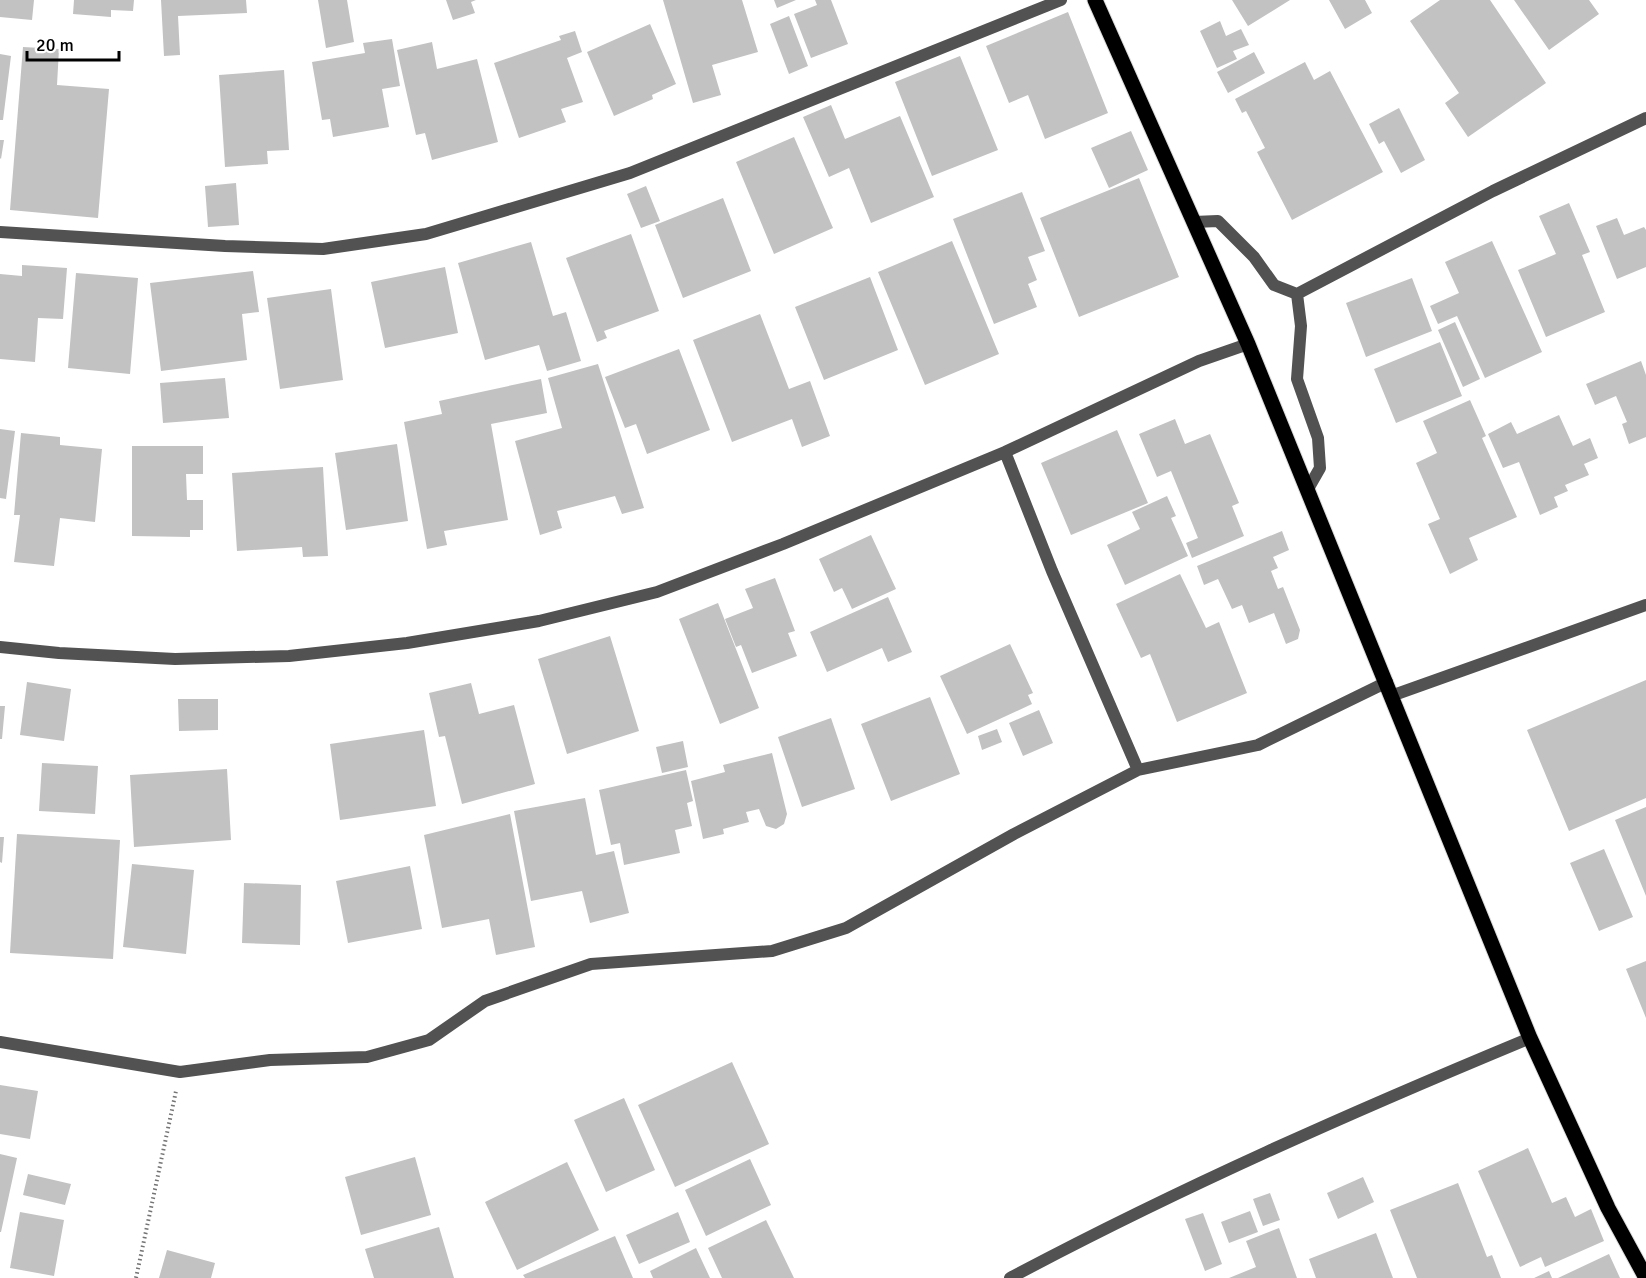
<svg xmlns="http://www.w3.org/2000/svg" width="1646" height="1278" font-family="Signika,sans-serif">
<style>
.building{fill:#c2c2c2}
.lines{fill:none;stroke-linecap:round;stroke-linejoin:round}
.primary-casing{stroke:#dbdbdb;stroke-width:17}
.path{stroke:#747474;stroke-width:4;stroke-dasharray:1.5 3;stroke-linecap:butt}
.minor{stroke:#525252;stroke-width:12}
.primary{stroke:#000;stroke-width:15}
</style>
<rect width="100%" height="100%" fill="#fff"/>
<path class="building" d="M 0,0 L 34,0 L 32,20 L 0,17 Z
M 74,0 L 134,0 L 133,11 L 111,10 L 111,17 L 73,14 Z
M 161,0 L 246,0 L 247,13 L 178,16 L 180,55 L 164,56 Z
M 318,0 L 347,0 L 354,42 L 326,48 Z
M 446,0 L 476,0 L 471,2 L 475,13 L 453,20 Z
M 663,0 L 742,0 L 758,52 L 712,65 L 721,95 L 693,103 Z
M 774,0 L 796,0 L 777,8 Z
M 815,0 L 831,0 L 848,44 L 811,58 L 794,14 L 817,5 Z
M 1232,0 L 1290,0 L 1248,26 Z
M 1329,0 L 1365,0 L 1372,13 L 1345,29 Z
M 1440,0 L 1490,0 L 1546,83 L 1468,137 L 1445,103 L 1459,93 L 1410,21 Z
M 1514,0 L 1589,0 L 1599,14 L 1549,50 Z
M 1068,12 L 1108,113 L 1045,139 L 1028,95 L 1009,103 L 986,46 Z
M 789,16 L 808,66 L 789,74 L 770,24 Z
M 1220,21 L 1226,36 L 1241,29 L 1249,45 L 1233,51 L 1237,59 L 1217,68 L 1200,31 Z
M 650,24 L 676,84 L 652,95 L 653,99 L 614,116 L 587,52 Z
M 575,31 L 582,52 L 567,58 L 583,102 L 561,109 L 566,122 L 519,138 L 494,63 L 561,40 L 559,36 Z
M 392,39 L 400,86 L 382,89 L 389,127 L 333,137 L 330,119 L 322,120 L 312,62 L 365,53 L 363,43 Z
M 432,42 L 437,69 L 477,59 L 498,142 L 432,160 L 425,133 L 416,135 L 397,50 Z
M 23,47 L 59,49 L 57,85 L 109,89 L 98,218 L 10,210 Z
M 1254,52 L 1265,73 L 1228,93 L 1217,72 Z
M 0,54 L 11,56 L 3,120 L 0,120 Z
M 960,56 L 998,150 L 932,176 L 895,82 Z
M 1305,62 L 1314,80 L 1330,71 L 1383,172 L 1292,220 L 1257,152 L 1265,148 L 1246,111 L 1242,113 L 1235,99 Z
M 284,70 L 289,150 L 267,151 L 268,164 L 225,167 L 219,75 Z
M 831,105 L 845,139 L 900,116 L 934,197 L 871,223 L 849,168 L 829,177 L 803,117 Z
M 1399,108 L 1425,160 L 1401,173 L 1384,141 L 1379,144 L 1369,124 Z
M 1131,131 L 1148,170 L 1109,188 L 1091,148 Z
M 794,137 L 833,228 L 774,254 L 736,162 Z
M 0,140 L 4,140 L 1,159 L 0,158 Z
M 1139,178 L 1179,277 L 1079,317 L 1040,218 Z
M 236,183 L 239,225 L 208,227 L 205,186 Z
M 646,186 L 660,221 L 641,228 L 627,194 Z
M 1022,192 L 1045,251 L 1028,257 L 1037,280 L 1028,284 L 1037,307 L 994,324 L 953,219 Z
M 723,198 L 751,271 L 683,298 L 655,225 Z
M 1569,203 L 1590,252 L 1582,255 L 1605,312 L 1546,337 L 1518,270 L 1556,254 L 1539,216 Z
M 1617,218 L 1624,235 L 1644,227 L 1646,230 L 1646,267 L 1617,279 L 1596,226 Z
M 631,234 L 659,311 L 604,331 L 607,338 L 597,342 L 566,258 Z
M 952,241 L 999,354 L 925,385 L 878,272 Z
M 1492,241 L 1542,352 L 1485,378 L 1457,316 L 1438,324 L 1430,306 L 1459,293 L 1445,262 Z
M 531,242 L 553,316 L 566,312 L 581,361 L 547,371 L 539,345 L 485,360 L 458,263 Z
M 22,265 L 67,268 L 63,319 L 38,318 L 35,362 L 0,359 L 0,274 L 22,276 Z
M 445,267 L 458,333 L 385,348 L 371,282 Z
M 253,271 L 259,312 L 242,314 L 247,360 L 161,371 L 150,283 Z
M 76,273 L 138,278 L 130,374 L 68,368 Z
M 870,277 L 898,350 L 824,380 L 795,307 Z
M 1412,278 L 1432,331 L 1366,357 L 1346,303 Z
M 331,289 L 343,380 L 280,389 L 267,298 Z
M 760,314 L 789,389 L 810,381 L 830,436 L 802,447 L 792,419 L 732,442 L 693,340 Z
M 1455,322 L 1480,379 L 1463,387 L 1438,330 Z
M 1440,342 L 1462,396 L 1396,423 L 1374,369 Z
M 679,349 L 710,430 L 647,454 L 636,424 L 625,428 L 605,377 Z
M 1641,361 L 1646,375 L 1646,437 L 1629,444 L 1622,424 L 1627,422 L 1616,396 L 1595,405 L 1586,384 Z
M 598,364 L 644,508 L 622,514 L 615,496 L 557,511 L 562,528 L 540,535 L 515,441 L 562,428 L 548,378 Z
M 225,378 L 229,418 L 163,423 L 160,383 Z
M 541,379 L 547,413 L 491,424 L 508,520 L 444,531 L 447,545 L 427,549 L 404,422 L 442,414 L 439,401 Z
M 1470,400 L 1486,436 L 1482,438 L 1517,517 L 1469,538 L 1478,560 L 1450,574 L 1428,524 L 1440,519 L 1416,463 L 1437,453 L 1423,421 Z
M 1559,415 L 1573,446 L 1590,438 L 1598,458 L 1584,464 L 1589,475 L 1565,485 L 1568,491 L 1554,497 L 1558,507 L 1540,515 L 1519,462 L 1503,468 L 1488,434 L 1511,422 L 1517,434 Z
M 1175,419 L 1185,444 L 1210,434 L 1239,503 L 1232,506 L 1244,536 L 1192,558 L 1186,543 L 1198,538 L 1171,471 L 1157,477 L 1139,434 Z
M 0,429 L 15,431 L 6,499 L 0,498 Z
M 1117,430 L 1148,503 L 1071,535 L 1041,463 Z
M 21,433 L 60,437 L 60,445 L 102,449 L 95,522 L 60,518 L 54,566 L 14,562 L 20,515 L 14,515 Z
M 397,444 L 408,521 L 346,530 L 335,453 Z
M 132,446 L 203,446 L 203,474 L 186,474 L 187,500 L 203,500 L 203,530 L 190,530 L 190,537 L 132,536 Z
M 323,467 L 328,556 L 303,557 L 302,547 L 237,551 L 232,473 Z
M 1167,496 L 1176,516 L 1171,518 L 1188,556 L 1125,585 L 1107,545 L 1140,529 L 1132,512 Z
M 1282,531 L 1289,550 L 1273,557 L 1278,568 L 1271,571 L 1278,589 L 1283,587 L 1300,630 L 1298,639 L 1286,644 L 1274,613 L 1249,623 L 1242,605 L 1232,609 L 1218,579 L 1204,585 L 1197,566 Z
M 871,535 L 896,589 L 852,609 L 842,588 L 834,592 L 819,559 Z
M 1180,574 L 1206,628 L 1219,622 L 1247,693 L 1177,722 L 1150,654 L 1141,658 L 1116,604 Z
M 775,578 L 795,631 L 788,633 L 797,656 L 752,673 L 741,645 L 736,647 L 725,619 L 753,608 L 745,589 Z
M 888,597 L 912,652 L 888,662 L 882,648 L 827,672 L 810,632 Z
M 718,603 L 759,708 L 720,724 L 679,619 Z
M 610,636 L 639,731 L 567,754 L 538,659 Z
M 1010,644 L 1033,693 L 1028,695 L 1032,704 L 967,734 L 940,676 Z
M 1646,680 L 1646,798 L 1569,831 L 1527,730 Z
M 27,682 L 71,689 L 64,741 L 20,735 Z
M 471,683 L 479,714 L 514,705 L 535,784 L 462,804 L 445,736 L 439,737 L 429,693 Z
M 930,697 L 960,774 L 891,801 L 861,724 Z
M 178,699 L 218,699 L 218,730 L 179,731 Z
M 0,706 L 5,706 L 2,739 L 0,739 Z
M 1039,710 L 1053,743 L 1023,756 L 1009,723 Z
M 831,718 L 855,789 L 802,807 L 778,737 Z
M 997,729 L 1002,742 L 982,750 L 978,736 Z
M 424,730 L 436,806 L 340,820 L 330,744 Z
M 683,741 L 688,767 L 662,773 L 656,747 Z
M 772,753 L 787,814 L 784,824 L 776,829 L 766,826 L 759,809 L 746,812 L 749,822 L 723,829 L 724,834 L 703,839 L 691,781 L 725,772 L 723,765 Z
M 42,763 L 98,766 L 95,814 L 39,811 Z
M 227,769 L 231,840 L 134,847 L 130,775 Z
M 686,770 L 693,801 L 687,803 L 692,826 L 675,830 L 680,853 L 624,865 L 620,843 L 611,845 L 599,790 Z
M 585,798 L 596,855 L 614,851 L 629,913 L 590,923 L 582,891 L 531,901 L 514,811 Z
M 1646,807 L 1646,896 L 1615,820 Z
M 510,814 L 535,947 L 496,955 L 489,919 L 442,928 L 424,835 Z
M 17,834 L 120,840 L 113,959 L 10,953 Z
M 0,837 L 4,837 L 2,863 L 0,862 Z
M 1604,849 L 1633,917 L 1599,931 L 1570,863 Z
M 132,864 L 194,870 L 186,954 L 123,947 Z
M 410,866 L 422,929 L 348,943 L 336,881 Z
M 244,883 L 301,885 L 300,945 L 242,943 Z
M 1646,961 L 1646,1018 L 1626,969 Z
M 732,1062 L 769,1144 L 675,1187 L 638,1105 Z
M 0,1085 L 38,1091 L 30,1139 L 0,1134 Z
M 624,1098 L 655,1170 L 606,1192 L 574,1120 Z
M 1528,1148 L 1552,1203 L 1566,1197 L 1575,1217 L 1591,1209 L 1604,1241 L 1545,1267 L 1541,1257 L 1520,1267 L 1478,1171 Z
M 0,1154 L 17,1158 L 1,1232 L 0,1232 Z
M 415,1157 L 431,1215 L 361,1235 L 345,1177 Z
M 750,1159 L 771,1205 L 706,1236 L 685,1190 Z
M 567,1162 L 599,1230 L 517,1270 L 485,1202 Z
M 28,1174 L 71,1184 L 65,1205 L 23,1195 Z
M 1363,1177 L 1374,1202 L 1338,1219 L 1327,1193 Z
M 1458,1183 L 1487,1257 L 1492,1255 L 1501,1278 L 1417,1278 L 1390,1210 Z
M 1270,1193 L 1280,1220 L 1263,1226 L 1253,1199 Z
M 1250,1211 L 1258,1232 L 1229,1243 L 1221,1222 Z
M 20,1212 L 64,1220 L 54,1276 L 10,1268 Z
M 678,1212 L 690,1242 L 639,1264 L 626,1235 Z
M 1203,1213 L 1222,1264 L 1205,1271 L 1185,1219 Z
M 766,1220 L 794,1278 L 722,1278 L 708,1248 Z
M 439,1227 L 454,1278 L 374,1278 L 365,1249 Z
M 1279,1228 L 1297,1278 L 1229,1278 L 1256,1267 L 1246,1241 Z
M 1376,1233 L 1393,1278 L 1316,1278 L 1309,1259 Z
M 615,1236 L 633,1278 L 525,1278 L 523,1275 Z
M 696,1248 L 710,1278 L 653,1278 L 650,1271 Z
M 167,1250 L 215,1263 L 211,1278 L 159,1278 Z
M 1609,1254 L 1620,1278 L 1558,1278 Z
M 1549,1271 L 1552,1278 L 1534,1278 Z"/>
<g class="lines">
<g class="primary-casing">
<path id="primary" d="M 1095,0 L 1248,344 L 1530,1038 L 1608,1208 L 1646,1278"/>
</g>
<path class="path" d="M 136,1278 L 176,1091"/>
<path class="minor" d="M 1194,222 L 1218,221 L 1254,257 L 1274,285 L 1297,294 L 1493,191 L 1646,118
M 0,232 L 225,246 L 323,249 L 426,234 L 630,173 L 1061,0
M 1297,294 L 1301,326 L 1297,379 L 1318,438 L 1320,468 L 1308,489
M 1005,452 L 1052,571 L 1138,770
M 0,647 L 59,653 L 175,659 L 289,656 L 407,643 L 539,621 L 657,592 L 783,544 L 1005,452 L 1199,361 L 1248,344
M 1391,696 L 1646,605
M 0,1042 L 180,1072 L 270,1060 L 367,1057 L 429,1040 L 485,1001 L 591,964 L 772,951 L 846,928 L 1014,834 L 1138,770 L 1258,745 L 1387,682
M 1010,1278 C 1179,1188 1354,1111 1530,1038"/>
<use href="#primary" class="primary"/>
</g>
<path d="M27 51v9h92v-9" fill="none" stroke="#000000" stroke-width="3"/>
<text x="36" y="51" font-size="18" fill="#000000" stroke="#ffffff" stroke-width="4.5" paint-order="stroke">20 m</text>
</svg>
